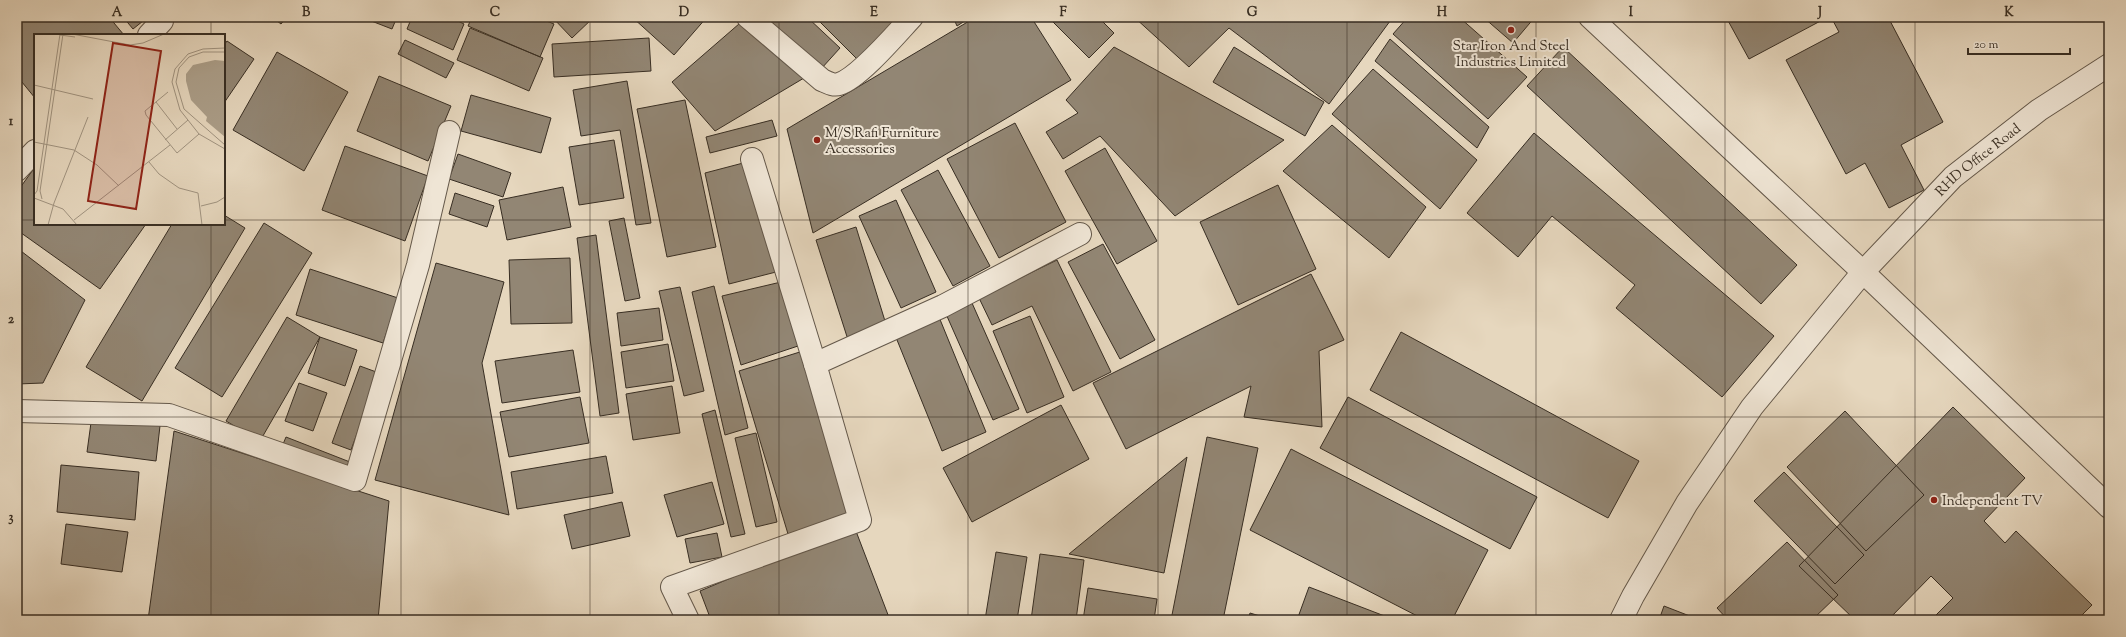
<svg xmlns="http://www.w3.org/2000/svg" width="2126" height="637" font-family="'Sorts Mill Goudy',serif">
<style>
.building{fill:#928674;stroke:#382e23}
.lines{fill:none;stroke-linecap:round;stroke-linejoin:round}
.minor-casing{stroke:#64584a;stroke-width:24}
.minor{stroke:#efe5d5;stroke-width:22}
.grid{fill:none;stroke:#382e23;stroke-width:1;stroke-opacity:0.55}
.poi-dot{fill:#8f2418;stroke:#efe5d5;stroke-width:1.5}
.labels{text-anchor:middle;stroke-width:4;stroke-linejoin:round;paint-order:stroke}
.poi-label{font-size:14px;fill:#382e23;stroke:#efe5d5;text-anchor:start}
.street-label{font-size:14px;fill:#382e23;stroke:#efe5d5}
.inset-road{fill:none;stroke:#a09380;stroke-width:1}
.view{fill:#8f2418;fill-opacity:0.15;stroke:#8f2418;stroke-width:2}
.inset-edge{fill:none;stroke:#382e23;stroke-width:2}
.neatline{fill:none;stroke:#382e23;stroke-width:1.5}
.grid-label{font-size:13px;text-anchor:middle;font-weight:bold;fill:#382e23}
</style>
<rect width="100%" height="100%" fill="#e6d7be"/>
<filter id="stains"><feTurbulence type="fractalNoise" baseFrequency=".005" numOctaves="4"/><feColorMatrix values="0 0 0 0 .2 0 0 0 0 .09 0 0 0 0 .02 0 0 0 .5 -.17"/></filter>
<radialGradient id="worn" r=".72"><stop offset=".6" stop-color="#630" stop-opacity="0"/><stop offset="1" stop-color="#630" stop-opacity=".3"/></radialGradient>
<path class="building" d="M 17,17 L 109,17 L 124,35 L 35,35 L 35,98 L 17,76 Z
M 123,17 L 148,17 L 133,29 Z
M 272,17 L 287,17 L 281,24 Z
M 361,17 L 397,17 L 392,29 Z
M 412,17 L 450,17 L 464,24 L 453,50 L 407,29 Z
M 472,17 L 537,17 L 554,24 L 540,57 L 468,26 Z
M 552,17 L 594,17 L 572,38 Z
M 632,17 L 707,17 L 674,55 Z
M 747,17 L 804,78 L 715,131 L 672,82 Z
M 770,17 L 807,17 L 840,48 L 821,69 L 768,19 Z
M 815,17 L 905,17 L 860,62 Z
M 953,17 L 971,17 L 957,26 Z
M 976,17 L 1031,17 L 1071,80 L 813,233 L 787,129 Z
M 1048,17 L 1098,17 L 1114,33 L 1089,58 Z
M 1134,17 L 1393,17 L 1329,104 L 1229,28 L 1189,67 Z
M 1408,17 L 1459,17 L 1527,77 L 1488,119 L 1393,34 Z
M 1483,17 L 1535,17 L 1513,43 Z
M 1726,17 L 1828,17 L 1749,59 Z
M 1831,17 L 1888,17 L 1943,122 L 1901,145 L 1924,190 L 1889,208 L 1865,163 L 1846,174 L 1786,60 L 1839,32 Z
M 470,28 L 543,58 L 529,91 L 457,60 Z
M 649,38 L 651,71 L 554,77 L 552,44 Z
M 1390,39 L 1489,127 L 1477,148 L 1375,61 Z
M 405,40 L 454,63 L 446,78 L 398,54 Z
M 227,41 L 254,59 L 224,103 L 224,45 Z
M 1114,47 L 1284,140 L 1175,216 L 1100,136 L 1063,159 L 1046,132 L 1078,113 L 1066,100 Z
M 1234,47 L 1324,102 L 1305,136 L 1213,82 Z
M 1563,47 L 1797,265 L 1761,304 L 1527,86 Z
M 277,52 L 348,92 L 304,171 L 233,130 Z
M 1373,69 L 1477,160 L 1440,209 L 1332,114 Z
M 379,76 L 451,106 L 428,161 L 357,131 Z
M 627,81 L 651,223 L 636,225 L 620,130 L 581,136 L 573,90 Z
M 471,95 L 551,118 L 541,153 L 461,131 Z
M 685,100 L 716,247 L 667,257 L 637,109 Z
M 772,120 L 777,136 L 710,153 L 706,137 Z
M 1015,123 L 1066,222 L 999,258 L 947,159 Z
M 1332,125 L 1426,207 L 1389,258 L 1283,171 Z
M 1534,133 L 1774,336 L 1722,397 L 1616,308 L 1635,285 L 1552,216 L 1518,257 L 1467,213 Z
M 614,140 L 624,198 L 579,205 L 569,147 Z
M 345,146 L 428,176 L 405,241 L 322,210 Z
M 1105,148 L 1157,241 L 1117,264 L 1065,171 Z
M 458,154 L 511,173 L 503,197 L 449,179 Z
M 747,162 L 780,271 L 729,284 L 705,173 Z
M 35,167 L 35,224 L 146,224 L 100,289 L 17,230 L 17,192 Z
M 938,170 L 990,266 L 953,286 L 901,190 Z
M 1278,185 L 1316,269 L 1238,305 L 1200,222 Z
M 563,187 L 571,227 L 507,240 L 499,200 Z
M 455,193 L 494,206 L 487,227 L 449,214 Z
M 896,200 L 936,292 L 901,308 L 859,216 Z
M 224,215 L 245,228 L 142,401 L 86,367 L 172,224 L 224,224 Z
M 624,218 L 640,298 L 625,301 L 609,221 Z
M 264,223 L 312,253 L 222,397 L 175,368 Z
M 856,227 L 889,334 L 850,346 L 816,240 Z
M 596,235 L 619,413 L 600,416 L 577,238 Z
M 1103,244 L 1155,340 L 1120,359 L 1068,262 Z
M 17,248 L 85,300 L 43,383 L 17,384 Z
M 570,258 L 572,323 L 511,324 L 509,260 Z
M 1057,260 L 1111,372 L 1073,391 L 1032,306 L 992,325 L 979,298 Z
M 436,263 L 504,282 L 482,363 L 509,515 L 375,480 Z
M 310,269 L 398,298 L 383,343 L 296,315 Z
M 1311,274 L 1344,340 L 1319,351 L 1322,427 L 1244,417 L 1251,386 L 1126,449 L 1093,383 Z
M 781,282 L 801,345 L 741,365 L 722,296 Z
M 714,286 L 748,428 L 725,435 L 692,292 Z
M 680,287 L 704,391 L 684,396 L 659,291 Z
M 972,303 L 1019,409 L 993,420 L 946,314 Z
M 659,308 L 663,340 L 621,346 L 617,313 Z
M 1030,316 L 1064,397 L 1027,413 L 993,331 Z
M 287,317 L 320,337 L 260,441 L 226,421 Z
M 939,317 L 986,432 L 942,451 L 895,335 Z
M 1401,332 L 1639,461 L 1608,518 L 1370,390 Z
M 320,337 L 357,350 L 345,386 L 308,373 Z
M 668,344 L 674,381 L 626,388 L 621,352 Z
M 573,350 L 580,392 L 502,403 L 495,361 Z
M 803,351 L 852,515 L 788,534 L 739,371 Z
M 360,366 L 379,373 L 351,450 L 332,443 Z
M 299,383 L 327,393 L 313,431 L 285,421 Z
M 672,386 L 680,433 L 633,440 L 626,394 Z
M 580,397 L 589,443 L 509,457 L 500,412 Z
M 1348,397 L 1537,497 L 1510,549 L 1320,448 Z
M 1061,405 L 1089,459 L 972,522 L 943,468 Z
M 1953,407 L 2025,478 L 1984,521 L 2005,543 L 2016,531 L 2092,605 L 2077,620 L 1931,620 L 1953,598 L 1931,576 L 1888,620 L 1855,620 L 1799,566 Z
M 93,408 L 161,417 L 156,461 L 87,452 Z
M 715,410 L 745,534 L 731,537 L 702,414 Z
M 1845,411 L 1924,495 L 1866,551 L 1787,467 Z
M 174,431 L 389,501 L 378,620 L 148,620 Z
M 756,433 L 777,522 L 756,527 L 735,438 Z
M 286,437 L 350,462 L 345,473 L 281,449 Z
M 1207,437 L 1258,448 L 1223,620 L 1171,620 Z
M 1291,449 L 1488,550 L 1452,620 L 1425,620 L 1250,530 Z
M 606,456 L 613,493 L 517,509 L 511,472 Z
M 1187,457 L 1164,573 L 1069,554 Z
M 61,465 L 139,472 L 135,520 L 57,512 Z
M 1784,472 L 1864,555 L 1835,584 L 1754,501 Z
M 712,482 L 724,524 L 677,537 L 664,495 Z
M 622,502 L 630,536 L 572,549 L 564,515 Z
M 66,524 L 128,532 L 122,572 L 61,564 Z
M 854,526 L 890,620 L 711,620 L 700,591 Z
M 717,533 L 722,557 L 690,563 L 685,539 Z
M 1787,542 L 1838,595 L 1812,620 L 1728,620 L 1717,608 Z
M 996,552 L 1027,557 L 1017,620 L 985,620 Z
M 1040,554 L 1084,560 L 1076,620 L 1031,620 Z
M 1309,587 L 1395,620 L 1297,620 Z
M 1088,588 L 1157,599 L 1154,620 L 1083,620 Z
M 1664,606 L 1700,620 L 1659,620 Z
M 1250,613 L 1273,620 L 1248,620 Z"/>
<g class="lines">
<g class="minor-casing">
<g id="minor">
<path d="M 748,17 L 822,80 C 827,82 833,86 839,84 C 859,78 897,33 912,17"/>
<path d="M 1590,17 L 1863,272 L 2109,507"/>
<path d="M 149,35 L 162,21"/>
<path d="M 752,159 L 815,364"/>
<path d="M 17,170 L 35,151"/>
<path d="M 17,411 L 169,415 L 355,480 L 418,265 L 449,132"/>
<path d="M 688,620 L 672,587 L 860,520 L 815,364 L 943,306 L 1080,234"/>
<path id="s1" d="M 1621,620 L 1633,596 L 1687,503 L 1752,407 L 1863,272 L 1953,177 L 2039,110 L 2109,65"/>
</g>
</g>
<use href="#minor" class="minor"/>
</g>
<path class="grid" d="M 211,17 L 211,35M 401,17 L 401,620M 590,17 L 590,620M 779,17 L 779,620M 968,17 L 968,620M 1158,17 L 1158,620M 1347,17 L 1347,620M 1536,17 L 1536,620M 1725,17 L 1725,620M 1915,17 L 1915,620M 17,220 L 35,220M 224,220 L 2109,220M 211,224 L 211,620M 17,417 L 2109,417"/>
<g class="poi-dot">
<circle cx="1511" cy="30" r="4"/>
<circle cx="817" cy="140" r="4"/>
<circle cx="1934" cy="500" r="4"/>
</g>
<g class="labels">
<g class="poi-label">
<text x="1511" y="50" text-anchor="middle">Star Iron And Steel<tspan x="1511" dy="16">Industries Limited</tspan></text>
<text x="825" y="137">M/S Rafi Furniture<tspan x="825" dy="16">Accessories</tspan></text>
<text x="1942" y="505">Independent TV</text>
</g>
<g class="street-label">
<text dy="5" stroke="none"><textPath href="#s1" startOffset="586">RHD Office Road</textPath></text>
</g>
</g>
<g transform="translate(34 34)">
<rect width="191" height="191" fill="#e6d7be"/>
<path d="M 181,26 L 191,27 L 191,103 L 172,87 L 173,83 L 157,66 L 152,47 L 152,40 L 159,31 Z" fill="#ab9e89"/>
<path class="inset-road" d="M 38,0 L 96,11 L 109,9 L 130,0M 26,1 L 41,3M 191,14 L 169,15 L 154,20 L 141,35 L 138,48 L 146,76 L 165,100 L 191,115M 191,18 L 169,18 L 155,23 L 145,34 L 142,48 L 150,75 L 191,111M 0,51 L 59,65M 134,58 L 111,77 L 112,81 L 143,119 L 165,100M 122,68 L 143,95M 131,106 L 154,86M 0,108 L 40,116 L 63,131 L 85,152M 115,128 L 125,140 L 145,154 L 164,159 L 168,191M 0,161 L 3,157 L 26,0M 0,164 L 29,175 L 43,191M 8,165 L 6,157 L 29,0M 167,172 L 183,168 L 191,163M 40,186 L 136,111M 14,191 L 20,169 L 54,83"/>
<path class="view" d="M 79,9 L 127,17 L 102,175 L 54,167 Z"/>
<rect width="191" height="191" class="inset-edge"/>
</g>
<rect width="2126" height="637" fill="none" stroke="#e6d7be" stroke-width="44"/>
<path d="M1968 48v6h102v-6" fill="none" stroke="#382e23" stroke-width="2"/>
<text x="1974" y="48" font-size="12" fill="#382e23" stroke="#efe5d5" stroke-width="3" paint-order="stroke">20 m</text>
<rect x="22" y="22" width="2082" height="593" class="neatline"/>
<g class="grid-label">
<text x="117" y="16">A</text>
<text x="306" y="16">B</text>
<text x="495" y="16">C</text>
<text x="684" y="16">D</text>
<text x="874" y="16">E</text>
<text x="1063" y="16">F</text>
<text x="1252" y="16">G</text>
<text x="1442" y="16">H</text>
<text x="1631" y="16">I</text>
<text x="1820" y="16">J</text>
<text x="2009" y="16">K</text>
<text x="11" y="125">1</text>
<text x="11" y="323">2</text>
<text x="11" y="521">3</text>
</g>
<rect width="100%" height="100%" filter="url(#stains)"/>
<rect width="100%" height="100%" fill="url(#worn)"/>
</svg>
